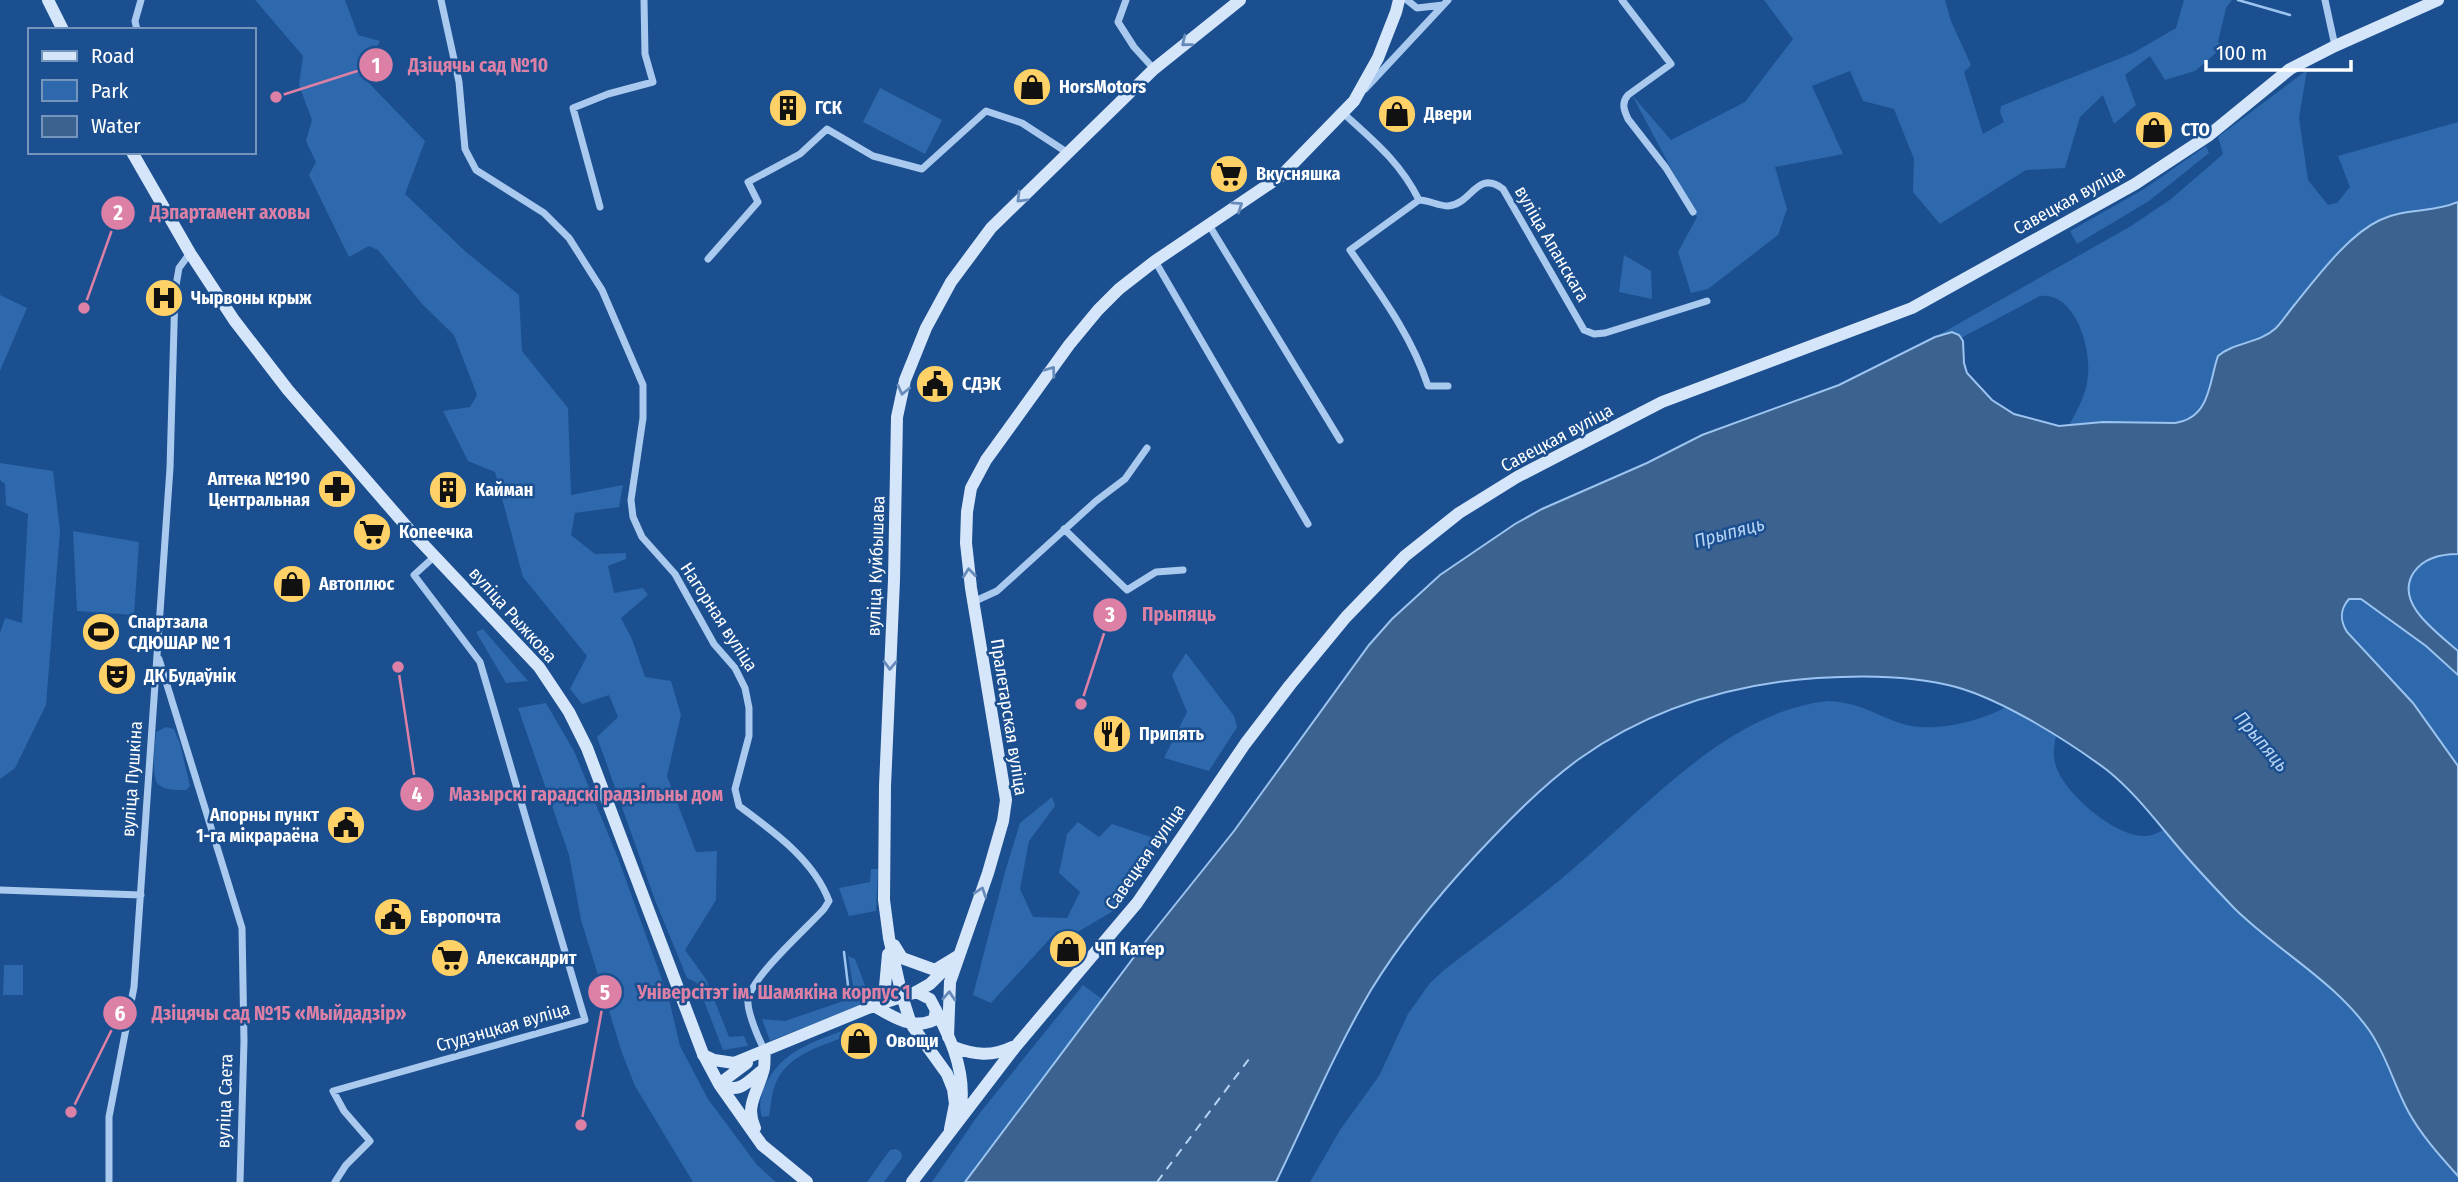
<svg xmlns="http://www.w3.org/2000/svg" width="2458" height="1182" font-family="'Fira Sans Condensed',sans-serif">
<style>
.green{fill:#2e69ad}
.water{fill:#3c6290;stroke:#9cc4f0;stroke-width:2}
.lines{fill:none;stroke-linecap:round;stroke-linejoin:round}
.stream{stroke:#9cc4f0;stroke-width:2.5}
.ferry{stroke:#b5d3f5;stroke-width:2;stroke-dasharray:9 7;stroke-linecap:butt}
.street{stroke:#a9c9ee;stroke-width:7}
.secondary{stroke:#d6e6fa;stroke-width:12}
.oneway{stroke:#668bba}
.labels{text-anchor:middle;stroke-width:5;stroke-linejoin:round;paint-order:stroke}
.poi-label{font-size:18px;font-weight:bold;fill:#fff;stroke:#1b4f8f;text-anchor:start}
.street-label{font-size:18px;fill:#fff;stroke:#1b4f8f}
.water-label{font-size:19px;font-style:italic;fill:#b5d3f5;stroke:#1b4f8f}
.leader{fill:none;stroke:#dd80a5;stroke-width:2.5}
.callout-dot{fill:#dd80a5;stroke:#1b4f8f;stroke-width:2.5}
.mark-label{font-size:21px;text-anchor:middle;font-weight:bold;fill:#fff}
.callout-label{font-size:19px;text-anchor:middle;font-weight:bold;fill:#dd80a5;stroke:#1b4f8f;stroke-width:5;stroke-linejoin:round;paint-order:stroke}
</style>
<rect width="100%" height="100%" fill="#1b4f8f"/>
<path class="green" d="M 255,0 L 345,0 L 358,35 L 380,41 L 362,76 L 425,141 L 405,194 L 466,252 L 519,295 L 522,351 L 568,408 L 571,495 L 623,485 L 619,507 L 575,513 L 571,535 L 595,554 L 626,553 L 626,559 L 608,566 L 614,593 L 643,588 L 648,595 L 621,618 L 632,639 L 645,677 L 671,681 L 681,715 L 667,776 L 696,852 L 717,851 L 716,900 L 685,950 L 706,979 L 729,1037 L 744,1036 L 748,1046 L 723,1050 L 697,983 L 687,978 L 655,900 L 597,737 L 618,717 L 609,695 L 582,704 L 570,689 L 587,656 L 523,577 L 495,472 L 468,461 L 443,411 L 470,407 L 477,395 L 454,335 L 423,305 L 378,250 L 369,246 L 349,257 L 309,175 L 316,162 L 306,141 L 312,120 L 299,85 L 303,56 Z
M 1764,0 L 1945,0 L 1951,21 L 1971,65 L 1964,72 L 1983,134 L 2004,122 L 2000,112 L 2001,106 L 2133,53 L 2176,28 L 2184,0 L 2232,0 L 2226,8 L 2218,42 L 2224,46 L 2195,71 L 2165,80 L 2150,56 L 2125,75 L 2136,105 L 2114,124 L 2103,95 L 2080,117 L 2065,168 L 2026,170 L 1940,224 L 1913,192 L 1914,159 L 1894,109 L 1863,101 L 1850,71 L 1812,86 L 1843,154 L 1775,167 L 1787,209 L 1778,235 L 1708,289 L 1691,293 L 1678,252 L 1697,217 L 1632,95 L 1671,140 L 1745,102 L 1793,39 Z
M 2307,70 L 2299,118 L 2308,180 L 2328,205 L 2337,203 L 2350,187 L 2338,156 L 2458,122 L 2458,766 L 2413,703 L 2347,632 L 2342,622 L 2176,423 L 2103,422 L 2069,425 C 2078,409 2087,393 2088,375 C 2091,347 2075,292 2040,296 L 1961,338 L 1959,335 L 1935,337 L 2131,226 L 2171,199 L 2223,154 L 2218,137 Z
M 880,88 L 942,120 L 925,154 L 863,122 Z
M 2206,146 L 2209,153 L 2149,201 L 2077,244 L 2070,231 L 2144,189 Z
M 1624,255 L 1651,271 L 1652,299 L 1619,292 Z
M 0,295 L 27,308 L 0,371 Z
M 0,463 L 53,471 L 60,531 L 46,705 L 15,768 L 0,779 L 0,633 L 5,618 L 22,623 L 28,514 L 6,505 L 5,484 L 0,480 Z
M 73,531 L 139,542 L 134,615 L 77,611 Z
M 483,629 L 528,681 L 506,683 L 476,632 Z
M 1186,653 L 1234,716 L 1237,727 L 1209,771 L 1164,758 L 1187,712 L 1172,675 Z
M 1828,701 C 1861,703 1871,713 1900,723 C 1930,734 1979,722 2006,707 L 2056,736 C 2054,745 2053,755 2055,763 C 2062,792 2114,836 2144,836 C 2151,836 2157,833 2164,830 L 2239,912 L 2321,979 L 2355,1013 L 2371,1032 L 2408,1112 L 2422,1134 L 2458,1176 L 2458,1182 L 1310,1182 L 1340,1130 L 1379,1076 L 1408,1014 L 1430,983 L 1444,970 C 1488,936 1532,904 1574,868 C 1646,807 1729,711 1828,701 Z
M 546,703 L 574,751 L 618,858 L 669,999 L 680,1046 L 708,1099 L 757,1165 L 776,1182 L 693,1182 L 635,1086 L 622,1053 L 581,920 L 569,855 L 518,708 Z
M 166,727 L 174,729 L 180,744 L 190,786 L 186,790 C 178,790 165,791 158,784 C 151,777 155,743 156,732 Z
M 1052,797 L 1055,806 L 1029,841 L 1020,889 L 1033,917 L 1067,918 L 1080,892 L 1059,873 L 1067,834 L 1078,822 L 1099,837 L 1112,824 L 1157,839 L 1115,910 L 1069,937 L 1057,931 L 991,1003 L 973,995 L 1005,872 L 1020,823 Z
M 871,869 L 878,869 L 876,911 L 849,916 L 839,888 L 870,882 Z
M 848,956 L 855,959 L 871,1001 L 770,1041 L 762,1019 L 785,1021 L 855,997 Z
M 4,965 L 23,965 L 23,995 L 3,995 Z
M 1083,985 L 1102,999 L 964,1182 L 932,1182 L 979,1114 Z
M 852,1027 L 855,1033 C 825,1045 784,1054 774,1088 C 771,1097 771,1107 769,1116 L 762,1117 C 758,1103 761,1092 768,1080 C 787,1047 818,1041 852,1027 Z
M 896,1149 L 901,1152 L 902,1158 L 884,1182 L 867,1182 L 890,1150 Z"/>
<path class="water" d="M 2458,202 L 2458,554 C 2441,554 2424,558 2414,572 C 2393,603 2438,633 2458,651 L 2458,675 L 2426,646 L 2361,599 L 2349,599 C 2340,609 2340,621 2347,632 L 2413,703 L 2458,766 L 2458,1176 C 2440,1156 2421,1135 2408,1111 C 2394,1085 2386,1054 2369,1030 C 2333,980 2278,951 2235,909 C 2214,887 2193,865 2174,842 C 2153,817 2133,791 2107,770 C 2068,741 2003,700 1956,687 C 1913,675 1862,675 1817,678 C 1732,684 1649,709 1579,759 C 1542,786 1508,821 1477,854 C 1438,896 1401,941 1371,990 C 1335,1051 1307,1118 1276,1182 L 965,1182 L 1146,941 L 1234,831 L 1369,645 L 1392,619 L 1440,575 L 1515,524 L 1542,509 L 1647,463 L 1702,435 L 1839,385 L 1935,337 L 1952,332 L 1959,335 L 1963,341 L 1964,363 L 1967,373 L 1992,400 L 2014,414 L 2059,426 L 2103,422 L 2175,423 C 2211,418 2209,381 2218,356 C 2234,342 2259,344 2276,328 C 2283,321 2289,311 2296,303 C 2318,276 2348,235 2380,220 C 2405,208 2433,213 2458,202 Z"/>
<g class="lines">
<path class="stream" d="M 2238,0 L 2290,15
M 844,952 L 849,994"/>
<path class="ferry" d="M 1157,1182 L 1252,1055"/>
<path class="street" d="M 441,0 L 459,82 L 465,149 L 476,170 L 544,213 L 569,238 L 602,290 L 643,385 L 643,418 L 631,500 L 633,517 L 642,537 L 675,574 L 714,644 L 735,668 L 745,688 L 749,708 L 749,736 L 735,789 L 739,806 C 773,831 814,860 829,901 L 824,909 C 807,928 751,977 748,1000 C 747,1012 759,1040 765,1051
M 1126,0 L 1118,22 L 1134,47 L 1154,69
M 1407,0 L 1417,8 L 1443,5
M 1622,0 L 1671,64 L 1628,95 C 1621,103 1624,110 1628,119 L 1666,168 L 1693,212
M 2325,0 L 2335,46
M 137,30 L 135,21 L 141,0
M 1365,89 L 1448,0
M 1343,113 C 1374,141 1400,162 1419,200
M 600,207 L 573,108 L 608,94 L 653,82 L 645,54 L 644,0
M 1209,225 L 1340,440
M 708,259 L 758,202 L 748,182 L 800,154 L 827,129 L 873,156 L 922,169 L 986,111 L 1022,123 L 1068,153
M 1155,261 L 1308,524
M 1448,386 L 1428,386 C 1412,336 1379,292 1350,250 L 1419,200 C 1428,200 1439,206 1448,206 C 1472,204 1477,169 1503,189 L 1584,330 L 1594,334 L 1605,333 L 1707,301
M 1064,529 L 1127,590 L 1156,572 L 1183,570
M 973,602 L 997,591 L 1096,501 L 1125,479 L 1147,448
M 159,659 L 242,928 L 244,1041 L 240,1182
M 0,890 L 141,895
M 109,1182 L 109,1117 L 134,987 L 170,468 L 175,291 L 179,268 L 190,253
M 335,1182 L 346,1165 L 370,1141 L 344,1111 L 333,1091 L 585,1020 L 480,662 L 414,575 L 435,556"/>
<path class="secondary" d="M 48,0 L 63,30
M 132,152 L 190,253 L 234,320 L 288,390 L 407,527 L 539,667 L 569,712 L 587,748 L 703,1054 L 719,1084 L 762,1145 L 807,1182
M 894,945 L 902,958 L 935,970 L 958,956
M 916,992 L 930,984 L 948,966
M 874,1006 C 893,1017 913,1030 934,1020 L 936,1010
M 874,1006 L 885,987 L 888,954
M 948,1037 L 950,982 L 988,873 L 1003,821 L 1006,800 L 971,588 L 966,543 L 967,512 L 971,488 L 986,460 L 1069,345 L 1098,310 L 1119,289 L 1155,261 L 1281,176 L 1354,101 L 1378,58 L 1396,12 L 1399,0
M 954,1047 C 974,1055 992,1057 1012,1047
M 703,1055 L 714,1060 L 734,1063 L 868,1008 L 916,992 L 930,999 C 948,1033 966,1067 961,1107
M 719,1084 L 747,1063
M 719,1084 C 738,1094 746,1084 760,1072
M 755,1128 C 744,1105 759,1091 764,1068 C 765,1063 764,1057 765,1051
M 950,1129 L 955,1104 L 953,1089 L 947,1074 L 911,1024 L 902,996 L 889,938 L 884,900 L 885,786 L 894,580 L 897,417 L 905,380 L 926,328 L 951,282 L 991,228 L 1154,69 L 1240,0
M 912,1182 L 1016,1046 L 1137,903 L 1245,744 L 1290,685 L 1346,617 L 1405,556 L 1459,513 L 1517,477 L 1662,402 L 1912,308 L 2135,184 L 2208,136 L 2290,69 L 2335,46 L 2438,0"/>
</g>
<defs><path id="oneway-chevron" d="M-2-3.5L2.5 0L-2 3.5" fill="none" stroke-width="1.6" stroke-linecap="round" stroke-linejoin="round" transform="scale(1.75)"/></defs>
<g class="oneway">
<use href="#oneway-chevron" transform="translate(1186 42) rotate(141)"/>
<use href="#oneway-chevron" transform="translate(1021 198) rotate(135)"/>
<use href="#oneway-chevron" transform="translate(1238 206) rotate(-34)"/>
<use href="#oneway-chevron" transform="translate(1051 371) rotate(-54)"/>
<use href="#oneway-chevron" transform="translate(903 390) rotate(103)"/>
<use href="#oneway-chevron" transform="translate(969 573) rotate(-96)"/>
<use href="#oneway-chevron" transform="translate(890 665) rotate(92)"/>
<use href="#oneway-chevron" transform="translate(981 892) rotate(-71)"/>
<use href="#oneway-chevron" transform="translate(949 996) rotate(-86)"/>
</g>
<defs>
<g id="shop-disc" transform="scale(2.0125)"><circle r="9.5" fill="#ffd166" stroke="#1b4f8f"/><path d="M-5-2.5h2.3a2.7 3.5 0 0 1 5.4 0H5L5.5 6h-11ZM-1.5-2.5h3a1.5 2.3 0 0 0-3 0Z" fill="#111"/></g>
<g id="building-disc" transform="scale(2.0125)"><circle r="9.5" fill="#ffd166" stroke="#1b4f8f"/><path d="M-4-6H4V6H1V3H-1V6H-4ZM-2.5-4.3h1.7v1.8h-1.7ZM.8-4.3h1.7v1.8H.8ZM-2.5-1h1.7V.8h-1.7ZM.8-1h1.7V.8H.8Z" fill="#111"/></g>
<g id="supermarket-disc" transform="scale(2.0125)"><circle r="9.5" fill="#ffd166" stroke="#1b4f8f"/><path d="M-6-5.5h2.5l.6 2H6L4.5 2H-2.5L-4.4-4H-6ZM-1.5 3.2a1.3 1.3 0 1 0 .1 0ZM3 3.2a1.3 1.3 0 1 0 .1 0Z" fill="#111"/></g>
<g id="hospital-disc" transform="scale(2.0125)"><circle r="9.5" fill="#ffd166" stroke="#1b4f8f"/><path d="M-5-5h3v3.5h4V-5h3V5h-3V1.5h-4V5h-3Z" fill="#111"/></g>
<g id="civic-disc" transform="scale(2.0125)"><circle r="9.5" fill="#ffd166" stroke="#1b4f8f"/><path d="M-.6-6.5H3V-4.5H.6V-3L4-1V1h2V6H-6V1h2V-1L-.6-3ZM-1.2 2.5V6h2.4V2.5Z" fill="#111"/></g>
<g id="pharmacy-disc" transform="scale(2.0125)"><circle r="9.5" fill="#ffd166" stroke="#1b4f8f"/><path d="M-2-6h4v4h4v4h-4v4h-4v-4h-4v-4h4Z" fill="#111"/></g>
<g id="stadium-disc" transform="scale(2.0125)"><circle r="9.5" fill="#ffd166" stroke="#1b4f8f"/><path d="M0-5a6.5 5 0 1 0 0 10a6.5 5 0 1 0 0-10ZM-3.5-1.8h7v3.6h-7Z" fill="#111"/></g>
<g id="theatre-disc" transform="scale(2.0125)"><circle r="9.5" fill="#ffd166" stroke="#1b4f8f"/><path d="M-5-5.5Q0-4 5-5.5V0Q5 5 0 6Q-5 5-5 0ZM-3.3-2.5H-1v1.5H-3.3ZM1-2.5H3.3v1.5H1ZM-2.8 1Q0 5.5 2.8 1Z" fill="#111"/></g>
<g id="restaurant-disc" transform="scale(2.0125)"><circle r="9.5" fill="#ffd166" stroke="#1b4f8f"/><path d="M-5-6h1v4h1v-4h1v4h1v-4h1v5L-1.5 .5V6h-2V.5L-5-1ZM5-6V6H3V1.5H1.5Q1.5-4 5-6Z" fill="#111"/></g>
</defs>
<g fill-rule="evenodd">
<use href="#shop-disc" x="1032" y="87"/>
<use href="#building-disc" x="788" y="108"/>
<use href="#shop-disc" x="1397" y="114"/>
<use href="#shop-disc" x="2154" y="130"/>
<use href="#supermarket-disc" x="1229" y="174"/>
<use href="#hospital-disc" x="164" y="298"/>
<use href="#civic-disc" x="935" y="384"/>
<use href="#pharmacy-disc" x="337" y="489"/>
<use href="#building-disc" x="448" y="490"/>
<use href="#supermarket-disc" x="372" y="532"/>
<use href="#shop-disc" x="292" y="584"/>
<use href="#stadium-disc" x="101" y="632"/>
<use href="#theatre-disc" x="117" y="676"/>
<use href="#restaurant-disc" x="1112" y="734"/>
<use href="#civic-disc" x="346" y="825"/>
<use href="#civic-disc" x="393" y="917"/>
<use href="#shop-disc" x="1068" y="949"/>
<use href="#supermarket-disc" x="450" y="958"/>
<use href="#shop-disc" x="859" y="1041"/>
</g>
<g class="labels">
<g class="poi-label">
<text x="1059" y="93">HorsMotors</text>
<text x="815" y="114">ГСК</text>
<text x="1424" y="120">Двери</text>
<text x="2181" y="136">СТО</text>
<text x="1256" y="180">Вкусняшка</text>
<text x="191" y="304">Чырвоны крыж</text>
<text x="962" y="390">СДЭК</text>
<text x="310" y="485" text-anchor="end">Аптека №190<tspan x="310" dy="21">Центральная</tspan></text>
<text x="475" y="496">Кайман</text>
<text x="399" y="538">Копеечка</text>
<text x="319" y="590">Автоплюс</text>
<text x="128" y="628">Спартзала<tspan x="128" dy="21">СДЮШАР № 1</tspan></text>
<text x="144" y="682">ДК Будаўнік</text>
<text x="1139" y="740">Припять</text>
<text x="319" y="821" text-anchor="end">Апорны пункт<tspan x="319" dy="21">1-га мікрараёна</tspan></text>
<text x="420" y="923">Европочта</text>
<text x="1095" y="955">ЧП Катер</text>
<text x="477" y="964">Александрит</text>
<text x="886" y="1047">Овощи</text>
</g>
<g class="street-label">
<text transform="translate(2069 200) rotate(-29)" y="6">Савецкая вуліца</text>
<text transform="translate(1552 244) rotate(60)" y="6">вуліца Апанскага</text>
<text transform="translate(1557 438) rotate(-28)" y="6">Савецкая вуліца</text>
<text transform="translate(876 566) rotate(-88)" y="6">вуліца Куйбышава</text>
<text transform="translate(513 615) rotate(48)" y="6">вуліца Рыжкова</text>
<text transform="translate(719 617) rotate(57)" y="6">Нагорная вуліца</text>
<text transform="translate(1009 717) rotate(81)" y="6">Пралетарская вуліца</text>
<text transform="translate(132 779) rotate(-86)" y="6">вуліца Пушкіна</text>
<text transform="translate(1145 857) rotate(-55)" y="6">Савецкая вуліца</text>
<text transform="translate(503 1027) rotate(-16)" y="6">Студэнцкая вуліца</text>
<text transform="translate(225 1101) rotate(-88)" y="6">вуліца Саета</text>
</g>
<g class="water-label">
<text transform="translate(1729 532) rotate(-15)" y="7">Прыпяць</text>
<text transform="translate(2262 741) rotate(50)" y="7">Прыпяць</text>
</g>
</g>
<path class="leader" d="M276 97L376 65M84 308L118 213M1081 704L1110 615M398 667L417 794M581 1125L605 992M71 1112L120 1013"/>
<g class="callout-dot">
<circle cx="276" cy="97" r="7"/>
<circle cx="84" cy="308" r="7"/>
<circle cx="1081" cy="704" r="7"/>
<circle cx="398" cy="667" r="7"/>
<circle cx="581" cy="1125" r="7"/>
<circle cx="71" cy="1112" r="7"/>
<circle cx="376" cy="65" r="18"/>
<circle cx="118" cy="213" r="18"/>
<circle cx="1110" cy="615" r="18"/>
<circle cx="417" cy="794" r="18"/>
<circle cx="605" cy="992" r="18"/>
<circle cx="120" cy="1013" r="18"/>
</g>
<g class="mark-label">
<text x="376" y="73">1</text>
<text x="118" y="220">2</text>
<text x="1110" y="622">3</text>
<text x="417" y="802">4</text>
<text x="605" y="1000">5</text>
<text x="120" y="1021">6</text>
</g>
<g class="callout-label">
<text x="478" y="72">Дзіцячы сад №10</text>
<text x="230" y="219">Дэпартамент аховы</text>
<text x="1179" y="621">Прыпяць</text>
<text x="586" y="801">Мазырскі гарадскі радзільны дом</text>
<text x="774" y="999">Універсітэт ім. Шамякіна корпус 1</text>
<text x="279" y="1020">Дзіцячы сад №15 «Мыйдадзір»</text>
</g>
<rect x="28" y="28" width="228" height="126" fill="#1b4f8f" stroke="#7695bc" stroke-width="2"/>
<rect x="42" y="51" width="35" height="10" fill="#d6e6fa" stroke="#7695bc" stroke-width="2"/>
<text x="91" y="63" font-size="21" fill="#ffffff">Road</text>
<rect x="42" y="80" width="35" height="21" fill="#2e69ad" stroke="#7695bc" stroke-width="2"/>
<text x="91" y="98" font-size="21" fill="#ffffff">Park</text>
<rect x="42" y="116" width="35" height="21" fill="#3c6290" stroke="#7695bc" stroke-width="2"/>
<text x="91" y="133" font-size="21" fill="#ffffff">Water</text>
<path d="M2206 60v10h145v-10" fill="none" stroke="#ffffff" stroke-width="3.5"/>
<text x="2216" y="60" font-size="21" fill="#ffffff" stroke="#1b4f8f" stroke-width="5" paint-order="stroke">100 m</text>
</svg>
